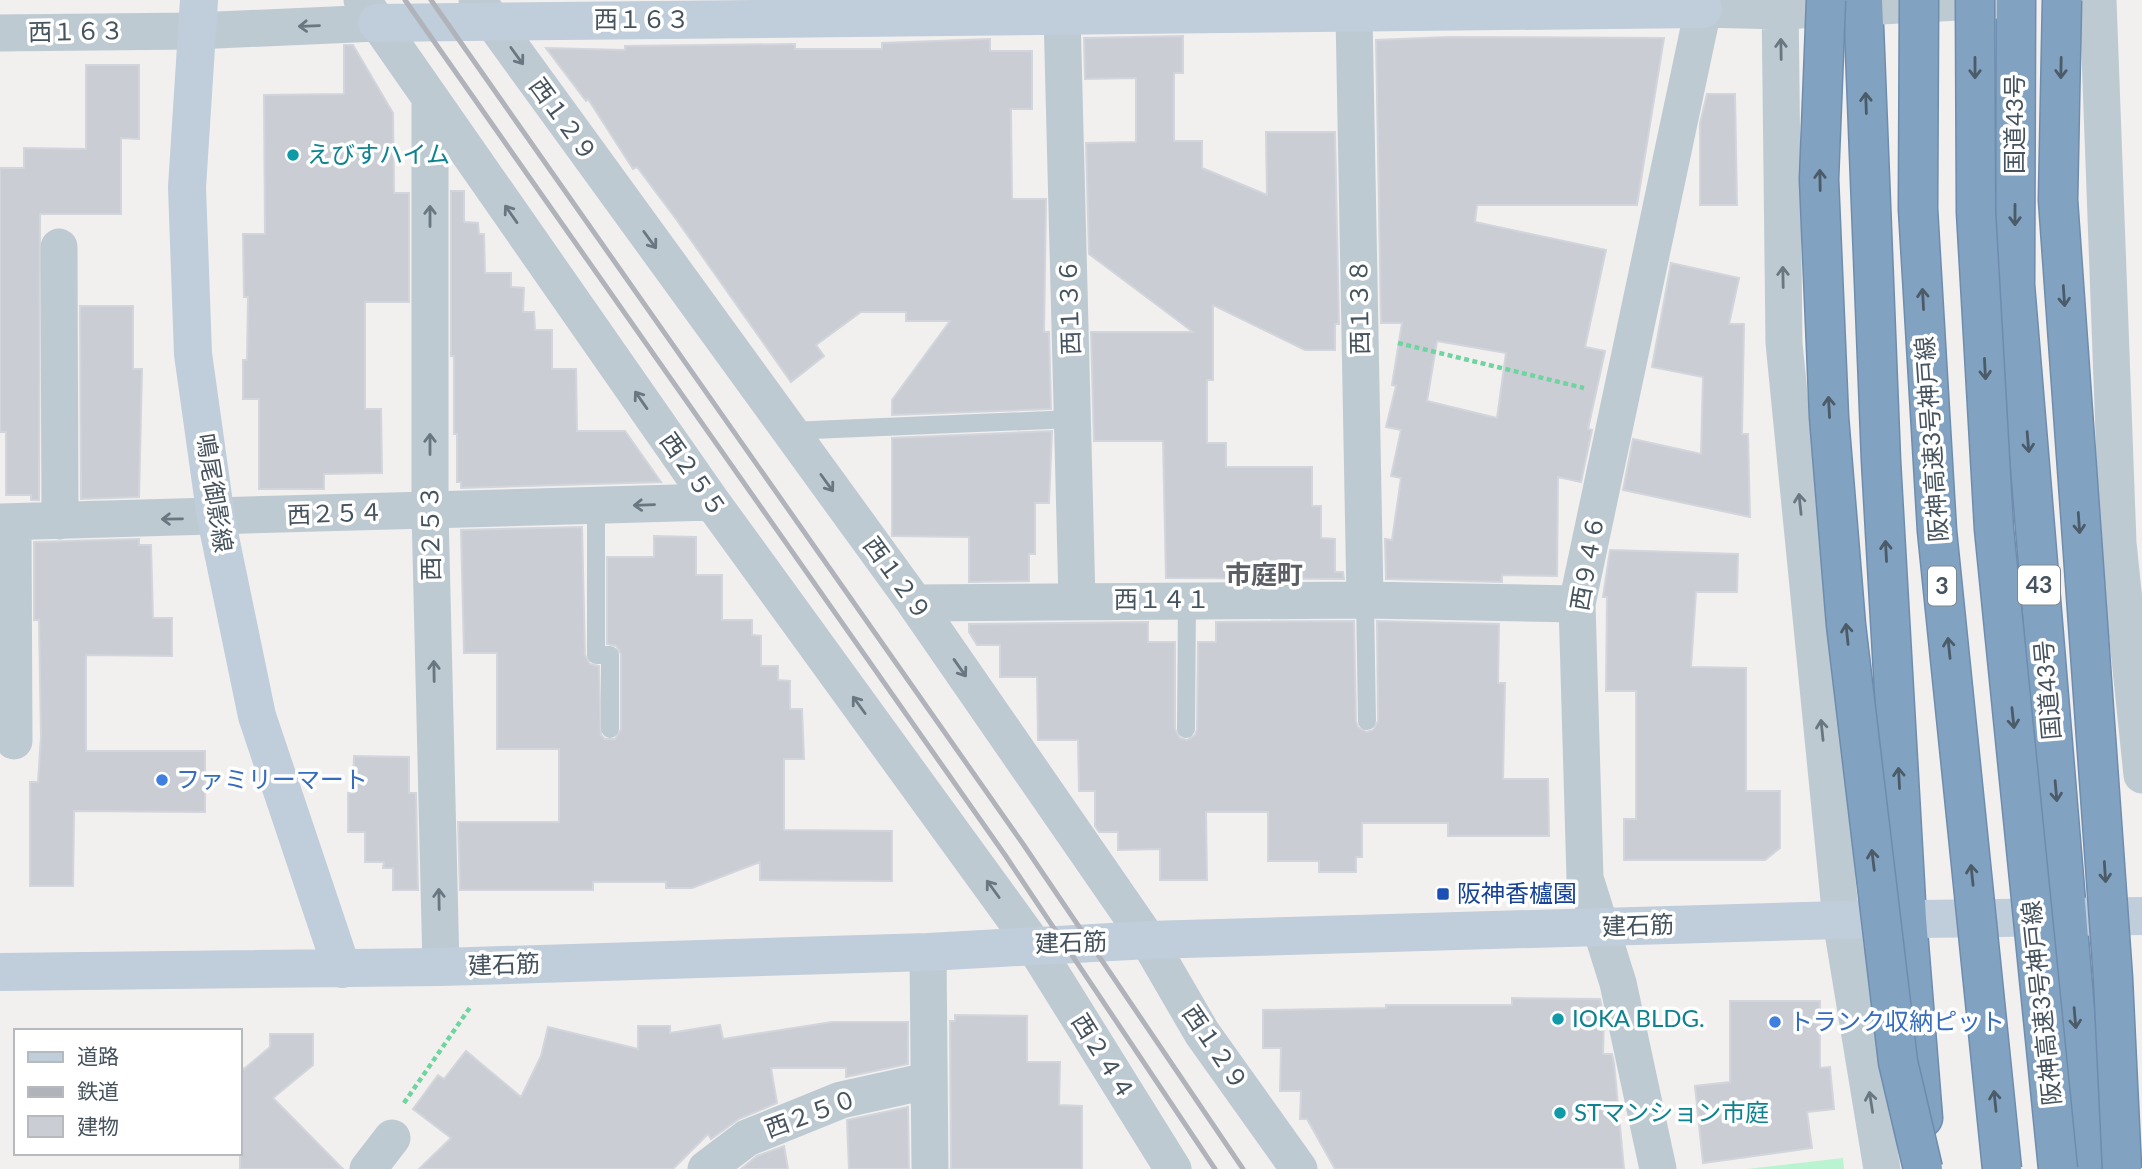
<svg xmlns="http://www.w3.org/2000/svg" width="2142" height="1169" font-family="Lato,'Noto Sans JP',sans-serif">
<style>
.green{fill:#baf3cf}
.building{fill:#caced4;stroke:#d2d5db;stroke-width:2;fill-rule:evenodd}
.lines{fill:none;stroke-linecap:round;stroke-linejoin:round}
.highway-casing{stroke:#6e8dae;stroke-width:41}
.path{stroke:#6fd4a0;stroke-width:4.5;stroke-dasharray:5 3.5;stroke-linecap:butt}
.lane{stroke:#becad2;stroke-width:18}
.street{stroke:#becad2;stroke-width:37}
.secondary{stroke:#c0cdda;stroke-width:38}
.highway{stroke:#82a2c2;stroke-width:38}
.rail{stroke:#b0b4ba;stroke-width:5}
.highway-bridge-casing{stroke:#6e8dae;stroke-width:41;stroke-linecap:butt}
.highway-bridge{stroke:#82a2c2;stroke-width:38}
.oneway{stroke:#697781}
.oneway2{stroke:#4b5b68}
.culture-dot{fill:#0f9aa8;stroke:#fff;stroke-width:2.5}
.shop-dot{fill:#3f7fe0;stroke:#fff;stroke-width:2.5}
.transit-dot{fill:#1a4fb4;stroke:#fff;stroke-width:2.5}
.labels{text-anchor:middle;stroke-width:7;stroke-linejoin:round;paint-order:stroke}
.shield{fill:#fff;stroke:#7d878e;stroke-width:2}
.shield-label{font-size:23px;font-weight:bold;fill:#45535e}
.street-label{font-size:24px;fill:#45535e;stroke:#fff}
.culture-label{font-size:24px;fill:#0d838f;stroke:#fff;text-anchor:start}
.shop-label{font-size:24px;fill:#366cbe;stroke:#fff;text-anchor:start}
.transit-label{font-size:24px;fill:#164399;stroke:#fff;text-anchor:start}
.neighbourhood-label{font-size:26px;font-weight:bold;fill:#5b5f65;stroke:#fff}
</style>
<rect width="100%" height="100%" fill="#f2efef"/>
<path class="green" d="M 1843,1158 L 1844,1169 L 1747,1169 Z"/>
<path class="building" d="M 1183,36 L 1183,73 L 1174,73 L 1174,141 L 1202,141 L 1202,168 L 1267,195 L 1266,132 L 1335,132 L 1339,324 L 1335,324 L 1335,350 L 1305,350 L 1213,305 L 1213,380 L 1207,380 L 1207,443 L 1226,443 L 1226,467 L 1312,467 L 1312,506 L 1321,506 L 1321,538 L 1335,539 L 1335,572 L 1343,572 L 1344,579 L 1166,578 L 1163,441 L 1094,441 L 1091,332 L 1193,332 L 1089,254 L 1086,143 L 1136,142 L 1136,78 L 1085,79 L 1084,38 Z
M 1449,37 L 1664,38 L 1637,205 L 1477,205 L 1475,222 L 1606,250 L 1585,347 L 1605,351 L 1588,429 L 1592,430 L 1581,482 L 1558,477 L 1557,576 L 1502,575 L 1502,582 L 1386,579 L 1385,539 L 1392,540 L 1401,478 L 1391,476 L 1401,430 L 1386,427 L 1396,386 L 1392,385 L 1402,323 L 1381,323 L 1376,40 ZM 1437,341 L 1506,353 L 1497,418 L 1427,401 Z
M 990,39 L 990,51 L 1032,51 L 1032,109 L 1011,109 L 1012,199 L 1046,199 L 1044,332 L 1049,332 L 1051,409 L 892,415 L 892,400 L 950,321 L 906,321 L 906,312 L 861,312 L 816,345 L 824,356 L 791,382 L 676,219 L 637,167 L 633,169 L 588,99 L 586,101 L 546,48 L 625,50 L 625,46 L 795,44 L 795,49 L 882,49 L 882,43 Z
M 344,45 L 353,45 L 393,113 L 394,193 L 409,193 L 409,302 L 365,302 L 365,409 L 381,409 L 382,473 L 324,474 L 324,489 L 259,489 L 259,399 L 243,399 L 243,360 L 247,360 L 248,297 L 244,297 L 243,234 L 265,234 L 264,95 L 344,94 Z
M 86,65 L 139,65 L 139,139 L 121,138 L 121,214 L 40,214 L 39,500 L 31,500 L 31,495 L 6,495 L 6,432 L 0,432 L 0,168 L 24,168 L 24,148 L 86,149 Z
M 1707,94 L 1735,94 L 1737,205 L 1700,205 L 1700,123 Z
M 451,191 L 464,191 L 464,222 L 478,223 L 479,234 L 484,234 L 485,273 L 511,273 L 511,287 L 524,288 L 523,312 L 534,312 L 535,330 L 552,330 L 552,369 L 576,369 L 577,431 L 625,431 L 661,482 L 461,488 L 461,482 L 457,482 L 457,434 L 454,434 L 454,356 L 451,356 Z
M 1671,263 L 1739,278 L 1729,324 L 1744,324 L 1742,434 L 1748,434 L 1750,517 L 1623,490 L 1633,439 L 1701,454 L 1703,377 L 1652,367 Z
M 80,306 L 133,306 L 133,369 L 142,369 L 139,497 L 81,499 Z
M 1052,431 L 1049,503 L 1035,503 L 1035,554 L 1029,554 L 1029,581 L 969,582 L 969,537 L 892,536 L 892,438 Z
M 582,527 L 585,655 L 590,664 L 599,666 L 601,735 L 605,739 L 615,739 L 621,729 L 621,654 L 616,646 L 607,644 L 607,557 L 654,557 L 654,536 L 696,537 L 696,575 L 722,575 L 722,620 L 752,620 L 752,635 L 761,636 L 761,666 L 778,666 L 778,680 L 790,681 L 790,709 L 802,709 L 804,759 L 784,759 L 784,830 L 892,831 L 892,881 L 760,880 L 760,862 L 692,888 L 666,888 L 666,882 L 593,882 L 593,890 L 460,890 L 458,822 L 559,822 L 559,749 L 497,749 L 497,653 L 464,653 L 461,530 Z
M 139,539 L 139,545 L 151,545 L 153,618 L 172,618 L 172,656 L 86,655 L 86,751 L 205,751 L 205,812 L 74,811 L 73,886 L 30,886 L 30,782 L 38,782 L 41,736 L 39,620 L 34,620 L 34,542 Z
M 1610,550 L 1738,554 L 1737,592 L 1696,592 L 1691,667 L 1746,668 L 1746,791 L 1780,791 L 1780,848 L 1765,860 L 1624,860 L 1624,819 L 1636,819 L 1636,691 L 1606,691 L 1607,597 L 1603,597 Z
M 1354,621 L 1356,721 L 1358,727 L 1367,732 L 1373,730 L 1378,721 L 1377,621 L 1499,624 L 1498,683 L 1505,683 L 1503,779 L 1548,779 L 1549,836 L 1448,836 L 1448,823 L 1362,823 L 1362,857 L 1356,857 L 1356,872 L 1319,872 L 1319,861 L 1268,861 L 1268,812 L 1206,812 L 1207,880 L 1160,880 L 1160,849 L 1118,850 L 1118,832 L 1099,832 L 1095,826 L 1095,791 L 1079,791 L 1078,740 L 1038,740 L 1037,677 L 1000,677 L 1000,645 L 977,645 L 969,632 L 969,624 L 1148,622 L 1148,642 L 1175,642 L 1175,729 L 1180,738 L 1187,740 L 1195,735 L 1197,729 L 1198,642 L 1216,642 L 1216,622 Z
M 354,756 L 409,757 L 409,793 L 416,793 L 418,890 L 393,890 L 393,868 L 383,868 L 384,862 L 365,862 L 365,832 L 348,832 L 348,793 L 353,793 Z
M 1512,998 L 1600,999 L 1604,1016 L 1603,1054 L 1612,1054 L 1614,1063 L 1624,1169 L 1335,1169 L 1307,1119 L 1300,1119 L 1301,1091 L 1280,1091 L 1281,1048 L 1263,1048 L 1263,1010 L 1386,1008 L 1386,1005 L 1512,1005 Z
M 1730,1001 L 1820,1001 L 1820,1068 L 1830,1067 L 1834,1109 L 1807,1112 L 1812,1148 L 1703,1163 L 1695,1086 L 1730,1082 Z
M 955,1015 L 1027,1016 L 1027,1062 L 1060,1062 L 1059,1105 L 1082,1106 L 1082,1169 L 951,1169 L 950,1021 L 955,1021 Z
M 832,1022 L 908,1022 L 908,1064 L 846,1077 L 846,1068 L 771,1068 L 777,1103 L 739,1119 L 711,1139 L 708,1134 L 673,1169 L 419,1169 L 451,1138 L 413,1109 L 438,1075 L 444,1079 L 466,1051 L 521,1097 L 541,1056 L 548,1027 L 638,1049 L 638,1026 L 670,1026 L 670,1033 L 720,1025 L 723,1039 Z
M 270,1034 L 313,1034 L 313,1065 L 273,1098 L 343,1169 L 240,1169 L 240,1065 L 244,1069 L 270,1047 Z
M 908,1107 L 909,1169 L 849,1169 L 847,1120 Z
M 784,1146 L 788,1169 L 741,1169 L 757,1156 Z"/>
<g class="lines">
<g class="highway-casing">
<path id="highway" d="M 1863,0 L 1881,461 L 1907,919 L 1923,1118
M 2016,0 L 2015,285 L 2088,1169"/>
</g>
<path class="path" d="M 1398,343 L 1584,388
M 404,1103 L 471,1006"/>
<path class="lane" d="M 789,431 L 1073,419
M 596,507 L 596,655 L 610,655 L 610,729
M 1365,600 L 1367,721
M 1186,729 L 1187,600"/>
<path class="street" d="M 362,0 L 712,502 L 1033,944 L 1173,1169
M 477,0 L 915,603 L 1148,940 L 1202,1033 L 1299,1169
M 1780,0 L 1784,343 L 1841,920 L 1882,1169
M 2098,0 L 2118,543 L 2142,775
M 1703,9 L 1781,11 L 1999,0
M 1062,14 L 1077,600
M 1354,14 L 1365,600
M 0,33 L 195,31 L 377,23
M 430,98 L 430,511 L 441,967
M 59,247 L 60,521
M 0,522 L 712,502
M 13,522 L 14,741
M 915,603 L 1365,600 L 1577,604
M 928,952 L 930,1169
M 368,1169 L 392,1138
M 706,1169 L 747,1138 L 841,1100 L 927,1081
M 1658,1169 L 1618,983 L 1585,878 L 1577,604 L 1705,0"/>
<path class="secondary" d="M 199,0 L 187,187 L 193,354 L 216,518 L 257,716 L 342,969
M 377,23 L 1703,9
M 0,972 L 441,967 L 928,952 L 1148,940 L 1841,920 L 2142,916"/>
<use href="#highway" class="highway"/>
<path class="rail" d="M 405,0 L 1005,855 L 1215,1169
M 431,0 L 1023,844 L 1243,1169"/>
<g class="highway-bridge-casing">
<path id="highway-bridge" d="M 1826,0 L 1819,179 L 1829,417 L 1846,625 L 1898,1062 L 1923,1169
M 1919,0 L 1918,209 L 1937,531 L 2002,1169
M 1975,0 L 1976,212 L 1994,529 L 2058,1169
M 2062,0 L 2058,200 L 2113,978 L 2122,1169"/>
</g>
<use href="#highway-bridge" class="highway-bridge"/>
</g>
<defs><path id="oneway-shaft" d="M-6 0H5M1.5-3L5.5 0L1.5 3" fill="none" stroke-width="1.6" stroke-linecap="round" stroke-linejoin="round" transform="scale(1.75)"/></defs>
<g class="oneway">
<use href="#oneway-shaft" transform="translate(309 26) rotate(178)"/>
<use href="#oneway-shaft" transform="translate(1781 49) rotate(-91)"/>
<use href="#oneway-shaft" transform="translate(517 56) rotate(54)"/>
<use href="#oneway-shaft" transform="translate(511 214) rotate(-125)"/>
<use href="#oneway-shaft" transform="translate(430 216) rotate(-90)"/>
<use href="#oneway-shaft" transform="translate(650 240) rotate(54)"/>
<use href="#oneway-shaft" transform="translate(1783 277) rotate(-91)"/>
<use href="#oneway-shaft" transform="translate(641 400) rotate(-125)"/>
<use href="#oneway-shaft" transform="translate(430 444) rotate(-90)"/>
<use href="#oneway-shaft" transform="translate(827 483) rotate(54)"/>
<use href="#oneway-shaft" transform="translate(1800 504) rotate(-96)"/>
<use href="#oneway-shaft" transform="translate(644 505) rotate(178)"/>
<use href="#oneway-shaft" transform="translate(172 519) rotate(179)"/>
<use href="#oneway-shaft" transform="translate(960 668) rotate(55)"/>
<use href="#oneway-shaft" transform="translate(434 671) rotate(-91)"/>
<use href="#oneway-shaft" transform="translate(859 705) rotate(-126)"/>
<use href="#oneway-shaft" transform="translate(1822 730) rotate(-96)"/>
<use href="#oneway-shaft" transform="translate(993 889) rotate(-126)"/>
<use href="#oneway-shaft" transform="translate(439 899) rotate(-91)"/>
<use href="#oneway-shaft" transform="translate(1871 1102) rotate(-99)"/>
</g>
<g class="oneway2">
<use href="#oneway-shaft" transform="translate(1975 68) rotate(90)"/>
<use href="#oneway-shaft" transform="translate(2061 68) rotate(91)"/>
<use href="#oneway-shaft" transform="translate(1866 103) rotate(-92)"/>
<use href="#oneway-shaft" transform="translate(1820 180) rotate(-91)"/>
<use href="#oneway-shaft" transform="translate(2015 215) rotate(90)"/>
<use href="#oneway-shaft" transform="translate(2064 296) rotate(86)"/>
<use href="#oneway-shaft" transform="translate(1923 299) rotate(-93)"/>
<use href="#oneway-shaft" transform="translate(1985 369) rotate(87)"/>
<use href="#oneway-shaft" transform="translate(1829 407) rotate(-93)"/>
<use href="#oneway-shaft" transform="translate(2028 442) rotate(85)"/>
<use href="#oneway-shaft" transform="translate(2079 523) rotate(86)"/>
<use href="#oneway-shaft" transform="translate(1886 551) rotate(-93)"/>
<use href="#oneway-shaft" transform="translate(1847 634) rotate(-96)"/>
<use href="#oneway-shaft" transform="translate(1949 648) rotate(-96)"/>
<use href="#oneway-shaft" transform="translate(2013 718) rotate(84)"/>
<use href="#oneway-shaft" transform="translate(1899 778) rotate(-93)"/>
<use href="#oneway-shaft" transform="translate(2056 791) rotate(85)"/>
<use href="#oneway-shaft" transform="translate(1873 860) rotate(-97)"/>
<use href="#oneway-shaft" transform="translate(2105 872) rotate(86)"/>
<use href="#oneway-shaft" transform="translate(1972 875) rotate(-96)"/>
<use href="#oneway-shaft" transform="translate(2075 1018) rotate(85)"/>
<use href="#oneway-shaft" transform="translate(1995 1101) rotate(-96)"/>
</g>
<g class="culture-dot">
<circle cx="293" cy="155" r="7"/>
<circle cx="1558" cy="1019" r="7"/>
<circle cx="1560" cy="1113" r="7"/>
</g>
<g class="shop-dot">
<circle cx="162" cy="780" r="7"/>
<circle cx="1775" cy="1022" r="7"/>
</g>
<rect class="transit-dot" x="1436" y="887" width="14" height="14" rx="3.5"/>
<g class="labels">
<g class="shield">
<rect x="2018" y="565.5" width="42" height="39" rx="5"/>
<rect x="1928" y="566.5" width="28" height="39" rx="5"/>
</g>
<g class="shield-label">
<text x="2039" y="593">43</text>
<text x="1942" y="594">3</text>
</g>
<g class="street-label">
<text x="642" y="28">西１６３</text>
<text transform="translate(76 32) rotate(-1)" y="8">西１６３</text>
<text transform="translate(563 120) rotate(54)" y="8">西１２９</text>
<text transform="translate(2015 124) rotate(-90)" y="8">国道43号</text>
<text transform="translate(1070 307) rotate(-92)" y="8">西１３６</text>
<text transform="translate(1360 307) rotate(-91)" y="8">西１３８</text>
<text transform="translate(1932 439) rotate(-94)" y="8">阪神高速3号神戸線</text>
<text transform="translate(693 475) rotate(55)" y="8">西２５５</text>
<text transform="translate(214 493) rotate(81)" y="8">鳴尾御影線</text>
<text transform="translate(335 514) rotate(-2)" y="8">西２５４</text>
<text transform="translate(431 533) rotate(-91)" y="8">西２５３</text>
<text transform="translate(1588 563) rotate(-80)" y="8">西９４６</text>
<text transform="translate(897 579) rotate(54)" y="8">西１２９</text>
<text x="1162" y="608">西１４１</text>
<text transform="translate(2048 690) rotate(-95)" y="8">国道43号</text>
<text transform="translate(1638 926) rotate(-2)" y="8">建石筋</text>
<text transform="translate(1071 943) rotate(-2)" y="8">建石筋</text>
<text transform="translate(504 965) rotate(-2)" y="8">建石筋</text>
<text transform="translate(2042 1003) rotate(-96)" y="8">阪神高速3号神戸線</text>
<text transform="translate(1215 1048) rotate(56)" y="8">西１２９</text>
<text transform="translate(1103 1057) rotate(58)" y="8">西２４４</text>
<text transform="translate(811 1114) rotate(-20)" y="8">西２５０</text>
</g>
<g class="culture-label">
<text x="307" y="163">えびすハイム</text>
<text x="1572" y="1027">IOKA BLDG.</text>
<text x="1574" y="1121">STマンション市庭</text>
</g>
<g class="shop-label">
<text x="176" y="788">ファミリーマート</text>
<text x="1789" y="1030">トランク収納ピット</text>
</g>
<g class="transit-label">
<text x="1457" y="902">阪神香櫨園</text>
</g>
<g class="neighbourhood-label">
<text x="1264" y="584">市庭町</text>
</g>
</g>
<rect x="14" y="1029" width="228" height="126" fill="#ffffff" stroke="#b5babf" stroke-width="2"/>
<rect x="28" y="1052" width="35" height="10" fill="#c0cdda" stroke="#b5babf" stroke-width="2"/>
<text x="77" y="1064" font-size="21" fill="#45535e">道路</text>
<rect x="28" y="1087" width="35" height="10" fill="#b0b4ba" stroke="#b5babf" stroke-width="2"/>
<text x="77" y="1099" font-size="21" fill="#45535e">鉄道</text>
<rect x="28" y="1116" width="35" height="21" fill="#caced4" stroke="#b5babf" stroke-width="2"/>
<text x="77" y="1134" font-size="21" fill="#45535e">建物</text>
</svg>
